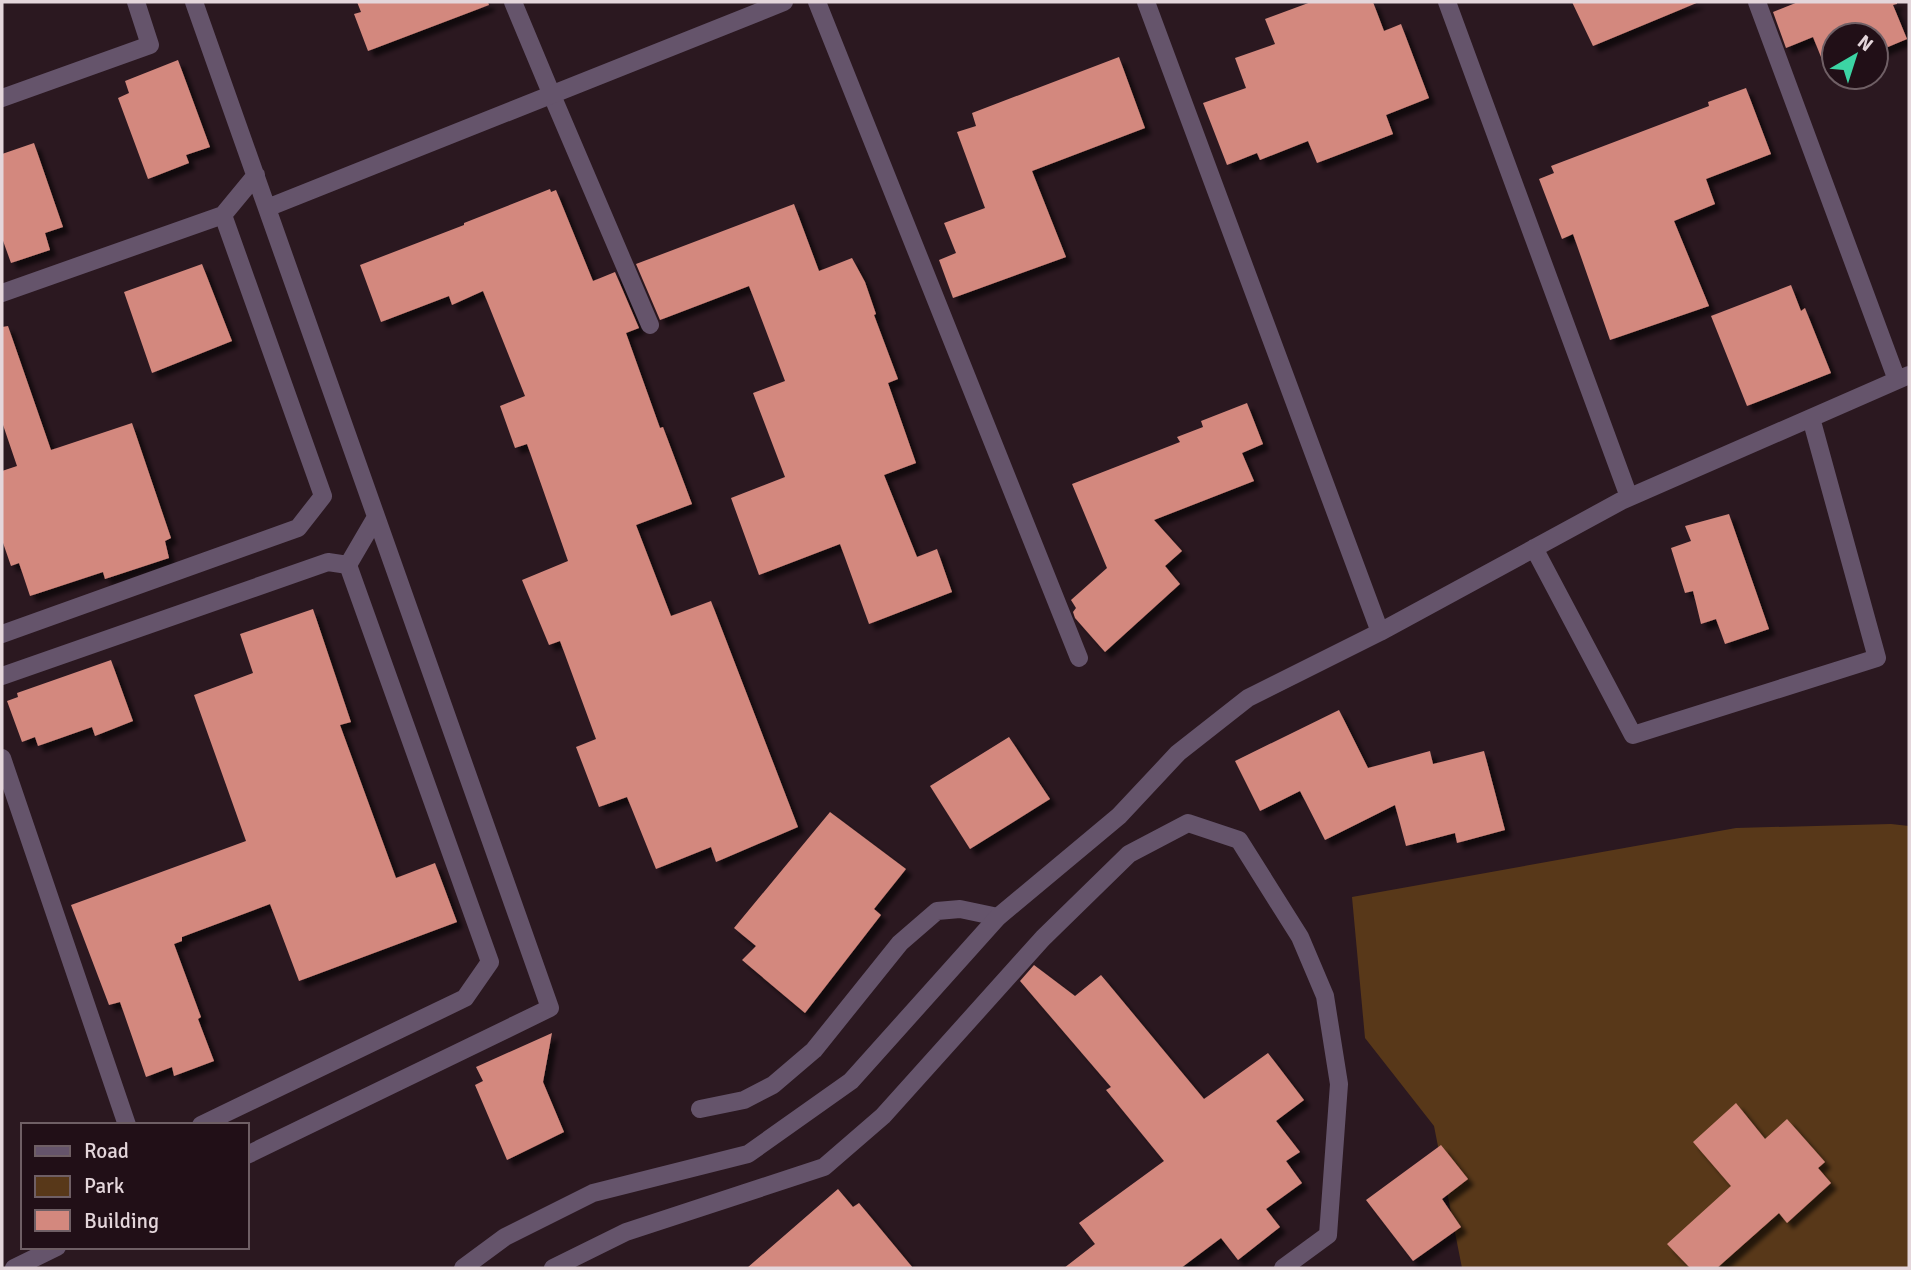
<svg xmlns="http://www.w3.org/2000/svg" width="1911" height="1270" font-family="Signika,sans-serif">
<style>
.green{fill:#583819}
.building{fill:#d3887e;filter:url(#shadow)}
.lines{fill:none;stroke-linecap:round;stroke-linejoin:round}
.lane{stroke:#65546b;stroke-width:18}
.street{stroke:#65546b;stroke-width:18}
</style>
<defs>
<filter id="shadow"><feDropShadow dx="6" dy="6" stdDeviation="2" flood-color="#0009"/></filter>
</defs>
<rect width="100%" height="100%" fill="#2b1820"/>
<path class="green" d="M 1891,824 L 1909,826 L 1909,1268 L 1462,1268 L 1434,1126 L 1365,1038 L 1352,897 L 1736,828 Z"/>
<path class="building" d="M 357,2 L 488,2 L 489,5 L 368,51 L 354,14 L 361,12 Z
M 1311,2 L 1373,2 L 1384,31 L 1401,24 L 1429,98 L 1386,115 L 1393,134 L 1317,163 L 1308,141 L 1260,160 L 1257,153 L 1227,165 L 1203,103 L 1246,88 L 1235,58 L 1275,44 L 1265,19 Z
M 1572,2 L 1699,2 L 1593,46 Z
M 1798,2 L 1897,2 L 1897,4 L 1893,5 L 1907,39 L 1876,52 L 1876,35 L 1834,35 L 1834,69 L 1827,72 L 1813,37 L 1786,48 L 1773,12 Z
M 1119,57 L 1145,128 L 1032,171 L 1066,257 L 953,298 L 939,260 L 956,253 L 944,223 L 985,208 L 957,132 L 976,126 L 972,113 Z
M 178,60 L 210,147 L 186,155 L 189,163 L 148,179 L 118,98 L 129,93 L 125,81 Z
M 1746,88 L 1771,154 L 1706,179 L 1715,204 L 1674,221 L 1709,306 L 1610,340 L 1573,234 L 1562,239 L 1539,179 L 1554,173 L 1551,166 L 1709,106 L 1708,102 Z
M 34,143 L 63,227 L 45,233 L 50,250 L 11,263 L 2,238 L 2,154 Z
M 550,189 L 551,192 L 556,190 L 593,281 L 615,272 L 639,328 L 626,333 L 660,428 L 663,427 L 692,504 L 636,525 L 671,616 L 711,601 L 798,827 L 716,862 L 711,847 L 656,869 L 627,797 L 599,807 L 576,747 L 596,739 L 560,641 L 549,645 L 522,580 L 568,561 L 527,444 L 515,448 L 500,406 L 525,396 L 483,291 L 452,305 L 449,296 L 381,322 L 360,265 L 464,225 L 464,223 Z
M 794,204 L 819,271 L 852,258 L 865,282 L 876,314 L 874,315 L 898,379 L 888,383 L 916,463 L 884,475 L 917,557 L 937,549 L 952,592 L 869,624 L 840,544 L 759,575 L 731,498 L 785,477 L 753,393 L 785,381 L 749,286 L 660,320 L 636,264 Z
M 202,264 L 232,341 L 152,373 L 124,292 Z
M 1791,285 L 1801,311 L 1805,308 L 1831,373 L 1747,406 L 1711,316 Z
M 8,326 L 51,450 L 132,423 L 171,538 L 165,541 L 169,558 L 105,579 L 103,572 L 30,596 L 19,563 L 11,566 L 2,540 L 2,471 L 17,466 L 2,422 L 2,327 Z
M 1247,403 L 1263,444 L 1242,453 L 1254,481 L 1154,520 L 1182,551 L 1165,566 L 1180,584 L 1105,652 L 1075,618 L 1073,612 L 1076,608 L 1071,600 L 1107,568 L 1072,484 L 1180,442 L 1177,437 L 1203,427 L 1201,421 Z
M 1729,514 L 1769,629 L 1725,644 L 1716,619 L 1701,624 L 1693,591 L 1685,593 L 1671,548 L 1691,541 L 1685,526 Z
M 313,609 L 351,722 L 340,725 L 396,878 L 435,863 L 457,922 L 299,981 L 270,904 L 182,937 L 182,941 L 174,944 L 201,1017 L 198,1019 L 214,1061 L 174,1076 L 172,1067 L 146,1077 L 120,1002 L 109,1005 L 71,905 L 246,841 L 194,695 L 253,673 L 240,634 Z
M 111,660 L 133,721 L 95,736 L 92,727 L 38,746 L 35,737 L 22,742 L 7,701 L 18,697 L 17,693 Z
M 1339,710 L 1368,768 L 1430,751 L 1433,764 L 1484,751 L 1505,830 L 1457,843 L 1455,833 L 1406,846 L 1395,805 L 1325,840 L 1300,791 L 1260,811 L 1235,761 Z
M 1009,737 L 1050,799 L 970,849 L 930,786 Z
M 830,812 L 906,869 L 874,909 L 881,915 L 805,1013 L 742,960 L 756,946 L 734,928 Z
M 1034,965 L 1075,996 L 1101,975 L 1204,1099 L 1268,1053 L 1304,1100 L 1276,1121 L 1300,1152 L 1286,1161 L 1302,1183 L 1266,1209 L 1280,1227 L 1238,1260 L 1221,1238 L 1181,1268 L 1064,1268 L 1095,1244 L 1079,1223 L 1164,1161 L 1106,1090 L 1111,1087 L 1020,981 Z
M 552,1033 L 543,1082 L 564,1132 L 507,1160 L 475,1085 L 483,1081 L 476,1067 Z
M 1736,1103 L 1765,1139 L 1787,1119 L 1825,1162 L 1818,1168 L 1831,1183 L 1787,1223 L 1779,1213 L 1717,1268 L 1690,1268 L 1667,1244 L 1731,1186 L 1693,1142 Z
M 1441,1145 L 1468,1179 L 1442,1199 L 1461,1227 L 1413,1261 L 1366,1200 Z
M 838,1189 L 853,1207 L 859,1203 L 913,1268 L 747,1268 Z"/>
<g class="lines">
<path class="lane" d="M 551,93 L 650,325
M 700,1109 L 744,1100 L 773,1085 L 814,1050 L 900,943 L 937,911 L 960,909 L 998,917"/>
<path class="street" d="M 194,2 L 550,1008 L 247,1155
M 513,2 L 551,93
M 817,2 L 1079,658
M 1146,2 L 1380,632
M 1447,2 L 1629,497
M 1757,2 L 1897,380
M 2,98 L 150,45 L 136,2
M 267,208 L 784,2
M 2,293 L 223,215 L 256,175
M 1534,548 L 1633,735 L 1877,658 L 1811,418
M 2,634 L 298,528 L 323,496 L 223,215
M 2,676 L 328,562 L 348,565
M 2,758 L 127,1125
M 201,1125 L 465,998 L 490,962 L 348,565 L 376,517
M 14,1268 L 57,1247
M 463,1268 L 505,1237 L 593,1193 L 748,1154 L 851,1081 L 998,917 L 1119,816 L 1178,753 L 1248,698 L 1380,632 L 1621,501 L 1909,375
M 553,1268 L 626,1232 L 824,1167 L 883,1116 L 1043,938 L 1129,854 L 1188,823 L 1239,840 L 1300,937 L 1325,996 L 1339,1084 L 1328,1235 L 1283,1268"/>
</g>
<rect width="1911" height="1270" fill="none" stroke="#e4d6db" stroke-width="7"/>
<rect x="21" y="1123" width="228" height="126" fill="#210f17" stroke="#6f5f65" stroke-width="2"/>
<rect x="35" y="1146" width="35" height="10" fill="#65546b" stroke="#6f5f65" stroke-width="2"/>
<text x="84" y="1158" font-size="21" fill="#e4d6db">Road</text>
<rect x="35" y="1176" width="35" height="21" fill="#583819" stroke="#6f5f65" stroke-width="2"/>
<text x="84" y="1193" font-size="21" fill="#e4d6db">Park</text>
<rect x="35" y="1210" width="35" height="21" fill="#d3887e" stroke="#6f5f65" stroke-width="2"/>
<text x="84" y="1228" font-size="21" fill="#e4d6db">Building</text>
<g transform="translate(1855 56) rotate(39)"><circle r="33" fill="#210f17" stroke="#6f5f65" stroke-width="2"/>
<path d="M0-5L12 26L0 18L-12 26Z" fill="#3cd4a4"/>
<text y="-10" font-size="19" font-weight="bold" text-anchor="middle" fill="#e4d6db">N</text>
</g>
</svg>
